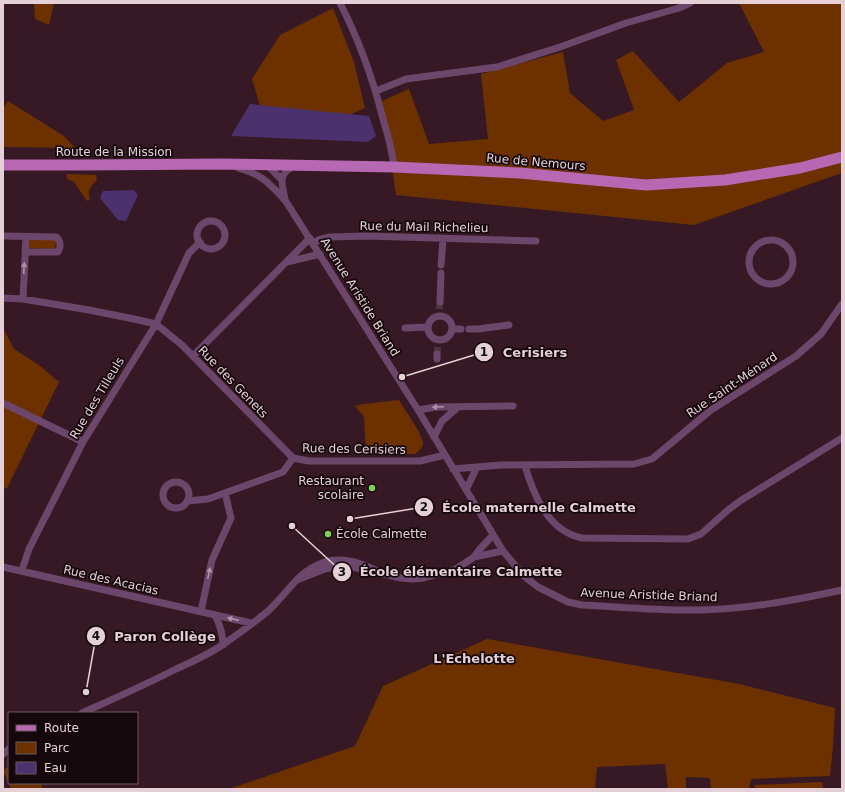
<svg xmlns="http://www.w3.org/2000/svg" width="845" height="792" font-family="'DejaVu Sans',sans-serif">
<style>
.green{fill:#6d3100}
.water{fill:#4b326f}
.lines{fill:none;stroke-linecap:round;stroke-linejoin:round}
.street-tunnel{stroke:#50343f;stroke-width:7;stroke-dasharray:7 3.5;stroke-linecap:butt}
.street{stroke:#6d476b;stroke-width:7}
.primary{stroke:#b668b2;stroke-width:11}
.oneway{fill:#af92a6}
.poi-dot{fill:#80d051;stroke:#15080d;stroke-width:1.5}
.labels{text-anchor:middle;stroke-width:3.5;stroke-linejoin:round;paint-order:stroke}
.street-label{font-size:12px;fill:#e5d0d7;stroke:#15080d}
.poi-label{font-size:12px;fill:#e5d0d7;stroke:#15080d;text-anchor:end}
.neighbourhood-label{font-size:13px;font-weight:bold;fill:#e5d0d7;stroke:#15080d}
.leader{fill:none;stroke:#e5d0d7;stroke-width:1.5}
.callout-dot{fill:#e5d0d7;stroke:#15080d;stroke-width:1.5}
.mark-label{font-size:12px;text-anchor:middle;font-weight:bold;fill:#111}
.callout-label{font-size:13px;text-anchor:middle;font-weight:bold;fill:#e5d0d7;stroke:#15080d;stroke-width:3.5;stroke-linejoin:round;paint-order:stroke}
</style>
<rect width="100%" height="100%" fill="#361924"/>
<path class="green" d="M 34,3 L 54,3 L 49,25 L 35,19 Z
M 739,3 L 842,3 L 842,173 L 694,225 L 396,195 L 382,101 L 409,89 L 429,144 L 488,139 L 481,74 L 563,52 L 570,93 L 603,121 L 634,110 L 616,60 L 633,51 L 679,102 L 727,63 L 764,52 Z
M 333,8 L 354,62 L 365,108 L 335,121 L 263,116 L 252,79 L 280,35 Z
M 8,101 L 64,136 L 75,148 L 3,147 L 3,109 Z
M 67,174 L 96,175 L 97,180 C 91,186 87,190 90,199 L 87,201 L 74,182 L 67,179 Z
M 29,240 L 56,240 L 55,249 L 29,248 Z
M 3,328 L 14,349 L 39,365 L 59,382 L 7,488 L 3,489 Z
M 399,400 C 404,409 424,436 423,444 C 422,449 419,451 415,454 L 366,454 L 364,417 L 355,406 L 363,404 Z
M 487,639 L 739,684 L 835,708 L 833,747 L 830,776 L 751,779 L 749,789 L 711,789 L 710,778 L 686,777 L 686,789 L 668,789 L 665,764 L 597,767 L 595,789 L 229,789 L 355,746 L 383,686 Z
M 9,766 L 9,783 L 41,783 L 42,789 L 11,789 L 3,770 Z
M 822,782 L 823,789 L 755,789 L 755,785 Z"/>
<path class="water" d="M 250,104 L 369,116 L 376,136 L 368,142 L 231,136 Z
M 134,190 L 138,195 L 126,221 L 118,220 L 100,198 L 103,191 Z"/>
<g class="lines">
<path class="street-tunnel" d="M 439,309 L 440,302
M 437,354 L 438,346"/>
<path class="street" d="M 340,3 C 359,40 373,79 383,119 C 388,135 392,150 394,167
M 376,91 L 406,79 L 497,67 L 560,47 L 626,23 L 679,8 L 690,3
M 267,165 L 281,179
M 238,168 C 263,175 268,182 285,200 L 418,410 L 503,551 L 524,576 L 538,587 L 568,602 L 582,605 C 621,607 661,611 701,610 C 749,609 795,600 842,590
M 285,199 C 282,183 277,175 294,166
M197 235a14 14 0 1 1 28 0a14 14 0 1 1-28 0Z
M 3,236 L 56,237 C 61,240 61,248 58,252 L 25,252
M749 262a22 22 0 1 1 44 0a22 22 0 1 1-44 0Z
M 313,243 L 321,239 L 330,237 L 367,236 L 536,241
M 287,262 L 320,254
M 441,265 L 443,239
M 3,298 L 23,299 L 89,310 L 134,319 L 156,324 L 182,345 L 293,458
M 23,299 L 26,237
M 440,302 L 441,273
M428 328a12 12 0 1 1 24 0a12 12 0 1 1-24 0Z
M 405,328 L 428,327
M 452,329 L 461,329
M 469,329 L 478,329 L 509,325
M 193,356 L 310,238
M 437,359 L 437,354
M 3,403 L 83,442
M 418,410 L 436,407 L 513,406
M 434,437 L 442,421 L 457,408
M 525,466 C 534,496 548,531 582,538 L 688,539 L 701,534 L 728,510 L 740,501 L 842,438
M 453,469 L 501,465 L 634,464 L 652,459 L 711,410 L 796,356 L 821,334 L 842,304
M163 495a13 13 0 1 1 26 0a13 13 0 1 1-26 0Z
M 466,490 L 477,467
M 187,501 L 208,499 L 283,472 L 293,458 L 309,461 L 420,461 L 445,455
M 474,557 L 479,550 L 493,535
M 3,567 L 251,623
M 22,570 L 29,549 L 83,442 L 156,324 L 189,253 L 200,242
M 297,580 L 325,569 L 339,566 L 353,567 L 401,578 L 412,579 L 424,578 L 456,569 L 474,557 L 503,551
M 201,611 L 212,560 L 231,518 L 225,493
M 215,615 C 220,625 223,633 223,645
M 82,713 C 113,699 145,685 176,669 C 192,662 209,654 224,644 C 239,633 254,623 268,611 C 287,594 297,572 322,563 C 343,555 364,564 383,574
M 3,754 L 9,749"/>
<path class="primary" d="M 3,165 L 79,165 L 224,164 L 394,167 L 520,173 L 646,185 L 725,180 L 800,168 L 842,157"/>
</g>
<defs><path id="oneway-solid" d="M-6-.8H1V-3.2L6.5 0L1 3.2V.8H-6Z"/></defs>
<g class="oneway">
<use href="#oneway-solid" transform="translate(24 268) rotate(-87)"/>
<use href="#oneway-solid" transform="translate(438 407) rotate(178)"/>
<use href="#oneway-solid" transform="translate(209 573) rotate(-78)"/>
<use href="#oneway-solid" transform="translate(233 619) rotate(-167)"/>
</g>
<g class="poi-dot">
<circle cx="372" cy="488" r="4"/>
<circle cx="328" cy="534" r="4"/>
</g>
<g class="labels">
<g class="street-label">
<text x="114" y="156">Route de la Mission</text>
<text transform="translate(536 162) rotate(5)" y="4">Rue de Nemours</text>
<text transform="translate(424 227) rotate(1)" y="4">Rue du Mail Richelieu</text>
<text transform="translate(360 297) rotate(58)" y="4">Avenue Aristide Briand</text>
<text transform="translate(233 382) rotate(46)" y="4">Rue des Genets</text>
<text transform="translate(732 385) rotate(-34)" y="4">Rue Saint-Ménard</text>
<text transform="translate(97 398) rotate(-59)" y="4">Rue des Tilleuls</text>
<text transform="translate(354 449) rotate(1)" y="4">Rue des Cerisiers</text>
<text transform="translate(111 580) rotate(13)" y="4">Rue des Acacias</text>
<text transform="translate(649 595) rotate(2)" y="4">Avenue Aristide Briand</text>
</g>
<g class="poi-label">
<text x="364" y="485">Restaurant<tspan x="364" dy="14">scolaire</tspan></text>
<text x="336" y="538" text-anchor="start">École Calmette</text>
</g>
<g class="neighbourhood-label">
<text x="474" y="663">L'Echelotte</text>
</g>
</g>
<path class="leader" d="M402 377L484 352M350 519L424 507M292 526L342 572M86 692L96 636"/>
<g class="callout-dot">
<circle cx="402" cy="377" r="4"/>
<circle cx="350" cy="519" r="4"/>
<circle cx="292" cy="526" r="4"/>
<circle cx="86" cy="692" r="4"/>
<circle cx="484" cy="352" r="10"/>
<circle cx="424" cy="507" r="10"/>
<circle cx="342" cy="572" r="10"/>
<circle cx="96" cy="636" r="10"/>
</g>
<g class="mark-label">
<text x="484" y="356">1</text>
<text x="424" y="511">2</text>
<text x="342" y="576">3</text>
<text x="96" y="640">4</text>
</g>
<g class="callout-label">
<text x="535" y="357">Cerisiers</text>
<text x="539" y="512">École maternelle Calmette</text>
<text x="461" y="576">École élémentaire Calmette</text>
<text x="165" y="641">Paron Collège</text>
</g>
<rect width="845" height="792" fill="none" stroke="#e5d0d7" stroke-width="8"/>
<rect x="8" y="712" width="130" height="72" fill="#15080d" stroke="#68585e"/>
<rect x="16" y="725" width="20" height="6" fill="#b668b2" stroke="#68585e"/>
<text x="44" y="732" font-size="12" fill="#e5d0d7">Route</text>
<rect x="16" y="742" width="20" height="12" fill="#6d3100" stroke="#68585e"/>
<text x="44" y="752" font-size="12" fill="#e5d0d7">Parc</text>
<rect x="16" y="762" width="20" height="12" fill="#4b326f" stroke="#68585e"/>
<text x="44" y="772" font-size="12" fill="#e5d0d7">Eau</text>
</svg>
